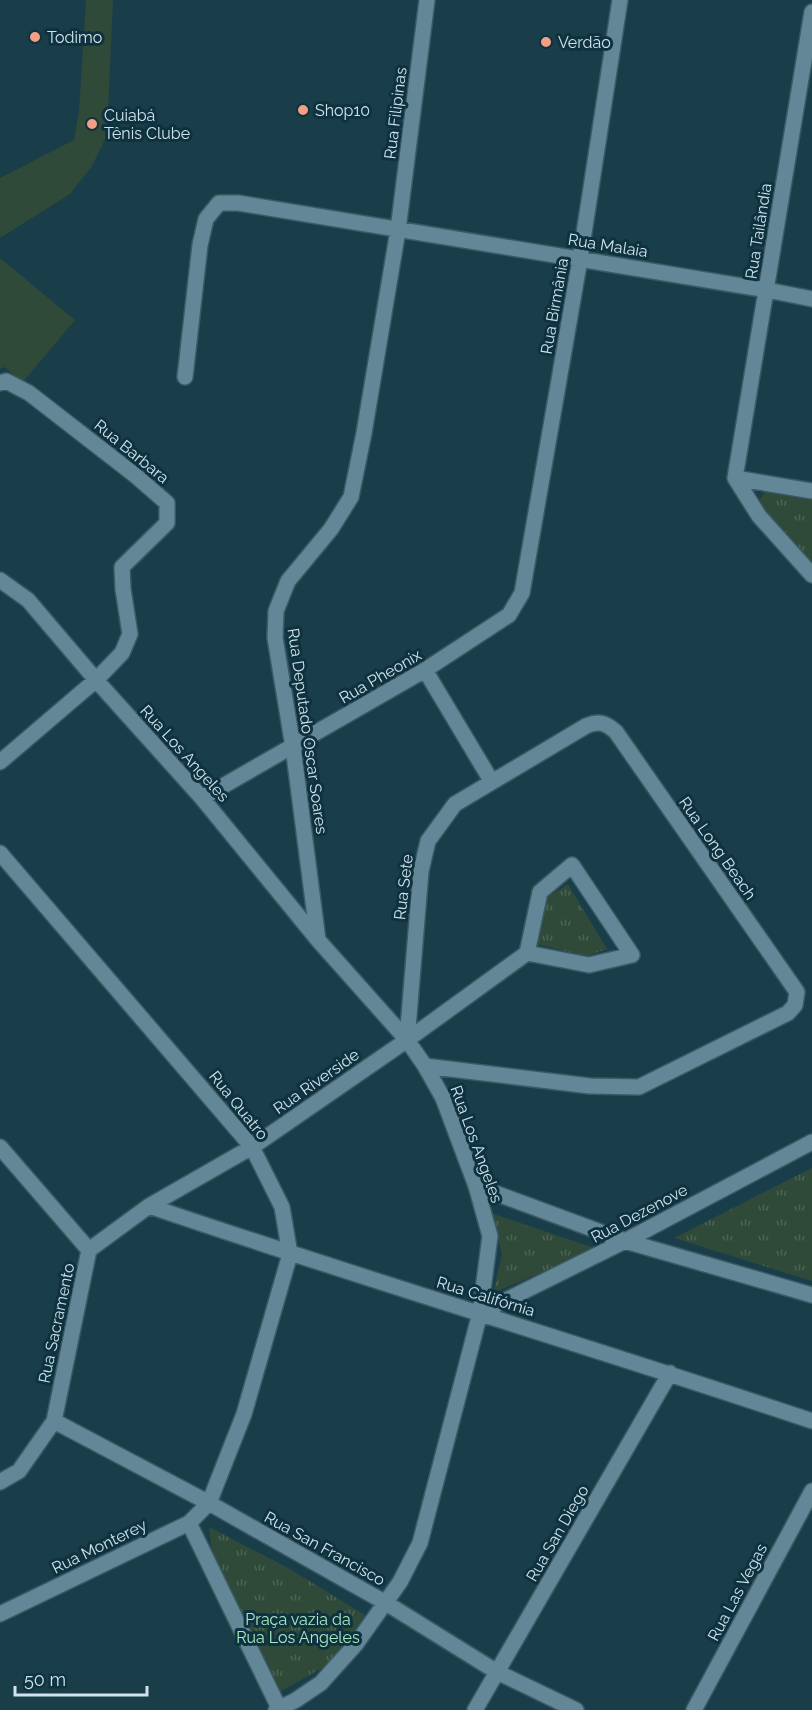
<svg xmlns="http://www.w3.org/2000/svg" width="812" height="1710" font-family="Raleway,sans-serif">
<style>
.green{fill:#2f4a39}
.park{fill:url(#park-tufts)}
.lines{fill:none;stroke-linecap:round;stroke-linejoin:round}
.minor-casing{stroke:#3a5965;stroke-width:18}
.minor{stroke:#638796;stroke-width:15}
.poi-dot{fill:#f39f84;stroke:#0e323f;stroke-width:2}
.labels{text-anchor:middle;stroke-width:6;stroke-linejoin:round;paint-order:stroke}
.poi-label{font-size:16px;fill:#d0e3ec;stroke:#0e323f;text-anchor:start}
.street-label{font-size:16px;fill:#d0e3ec;stroke:#0e323f}
.park-label{font-size:16px;fill:#abeac1;stroke:#0e323f}
</style>
<defs>
<pattern id="park-tufts" width="24" height="20" patternUnits="userSpaceOnUse" patternTransform="scale(1.5)"><rect width="24" height="20" fill="#2f4a39"/><path d="M3 7l-1-3M5 7V3M7 7l1-3M15 17l-1-3M17 17v-4M19 17l1-3" fill="none" stroke="#4c6456"/></pattern>
</defs>
<rect width="100%" height="100%" fill="#1a3d4a"/>
<path class="green" d="M 86,0 L 113,0 L 107,135 L 92,166 L 70,194 L 0,238 L 0,178 L 74,140 L 79,112 Z
M 0,258 L 75,320 L 22,383 L 5,367 L 0,369 Z"/>
<path class="park" d="M 768,487 L 812,496 L 812,565 L 756,506 Z
M 568,884 L 607,949 L 587,956 L 536,944 L 542,901 Z
M 812,1168 L 812,1281 L 674,1238 Z
M 491,1213 L 597,1249 L 493,1293 L 502,1254 Z
M 209,1527 L 288,1568 L 365,1615 L 349,1640 L 326,1666 L 276,1694 L 212,1556 Z"/>
<g class="lines">
<g class="minor-casing">
<path id="minor" d="M 185,377 L 200,245 L 206,219 L 219,203 L 238,203 L 767,290 L 812,299
M 0,383 L 6,381 L 29,393 L 136,476 L 167,503 L 167,523 L 122,567 L 123,589 L 130,634 L 122,653 L 96,680 L 0,762
M 735,478 L 812,12
M 735,478 L 759,516 L 812,575
M 735,478 L 812,491
M 0,580 L 28,600 L 96,680 L 202,798 L 318,940 L 407,1040 L 425,1066 L 443,1098 L 476,1186 L 490,1236 L 480,1313 L 420,1543 L 400,1582 L 356,1644 L 321,1683 L 296,1700 L 276,1710
M 425,670 L 492,782
M 202,798 L 425,670 L 509,615 L 522,593 L 580,259 L 620,0
M 0,853 L 252,1147 L 282,1207 L 290,1254 L 244,1414 L 209,1503 L 189,1523 L 0,1614
M 318,940 L 293,747 L 275,638 L 276,611 L 288,581 L 331,529 L 351,497 L 364,433 L 398,230 L 427,0
M 407,1040 L 421,871 L 428,841 L 455,804 L 586,726 C 599,721 605,722 616,732 L 797,992 L 795,1005 L 788,1013 L 639,1087 L 590,1086 L 425,1066
M 0,1147 L 89,1250
M 476,1186 L 625,1241 L 812,1295
M 149,1206 C 369,1281 592,1347 812,1421
M 89,1250 L 149,1206 L 252,1147 L 407,1040 L 527,953 L 540,892 L 572,865 L 632,955 L 589,965 L 527,953
M 480,1313 L 625,1241 L 812,1142
M 54,1421 L 209,1503 L 386,1603 L 497,1672 L 576,1710
M 0,1482 L 19,1471 L 54,1421 L 89,1250
M 189,1523 L 280,1710
M 475,1710 L 670,1373
M 694,1710 L 812,1491"/>
</g>
<use href="#minor" class="minor"/>
</g>
<g class="poi-dot">
<circle cx="35" cy="37" r="6"/>
<circle cx="546" cy="42" r="6"/>
<circle cx="303" cy="110" r="6"/>
<circle cx="92" cy="124" r="6"/>
</g>
<g class="labels">
<g class="poi-label">
<text x="47" y="43">Todimo</text>
<text x="558" y="48">Verdão</text>
<text x="315" y="116">Shop10</text>
<text x="104" y="121">Cuiabá<tspan x="104" dy="18">Tênis Clube</tspan></text>
</g>
<g class="street-label">
<text transform="translate(395 113) rotate(-83)" y="6">Rua Filipinas</text>
<text transform="translate(758 231) rotate(-81)" y="6">Rua Tailândia</text>
<text transform="translate(608 245) rotate(9)" y="6">Rua Malaia</text>
<text transform="translate(554 306) rotate(-80)" y="6">Rua Birmânia</text>
<text transform="translate(132 451) rotate(39)" y="6">Rua Barbara</text>
<text transform="translate(380 676) rotate(-30)" y="6">Rua Pheonix</text>
<text transform="translate(308 731) rotate(82)" y="6">Rua Deputado Oscar Soares</text>
<text transform="translate(185 753) rotate(48)" y="6">Rua Los Angeles</text>
<text transform="translate(718 848) rotate(55)" y="6">Rua Long Beach</text>
<text transform="translate(403 887) rotate(-83)" y="6">Rua Sete</text>
<text transform="translate(316 1081) rotate(-35)" y="6">Rua Riverside</text>
<text transform="translate(239 1105) rotate(51)" y="6">Rua Quatro</text>
<text transform="translate(477 1144) rotate(70)" y="6">Rua Los Angeles</text>
<text transform="translate(639 1213) rotate(-28)" y="6">Rua Dezenove</text>
<text transform="translate(486 1296) rotate(17)" y="6">Rua Califórnia</text>
<text transform="translate(56 1323) rotate(-78)" y="6">Rua Sacramento</text>
<text transform="translate(557 1533) rotate(-60)" y="6">Rua San Diego</text>
<text transform="translate(99 1546) rotate(-26)" y="6">Rua Monterey</text>
<text transform="translate(325 1548) rotate(29)" y="6">Rua San Francisco</text>
<text transform="translate(737 1592) rotate(-62)" y="6">Rua Las Vegas</text>
</g>
<g class="park-label">
<text x="298" y="1625">Praça vazia da<tspan x="298" dy="18">Rua Los Angeles</tspan></text>
</g>
</g>
<path d="M15 1686v9h132v-9" fill="none" stroke="#d0e3ec" stroke-width="3"/>
<text x="24" y="1686" font-size="18" fill="#d0e3ec" stroke="#0e323f" stroke-width="4.5" paint-order="stroke">50 m</text>
</svg>
